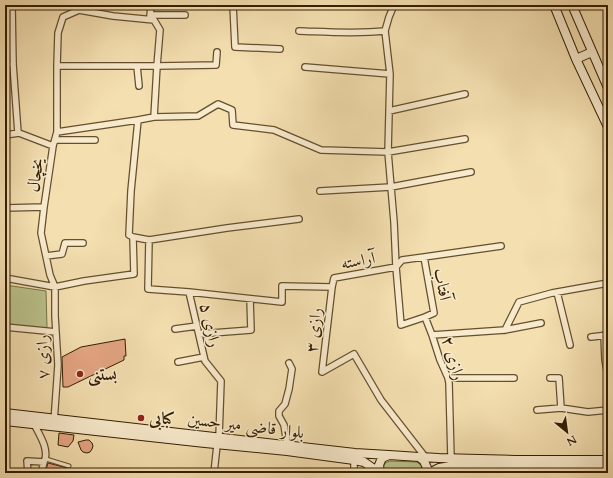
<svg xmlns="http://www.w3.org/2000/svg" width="613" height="478" font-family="Cardo,Amiri,serif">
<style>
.green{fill:#bbc28b;stroke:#787046}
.building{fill:#e5a583;stroke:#341f02}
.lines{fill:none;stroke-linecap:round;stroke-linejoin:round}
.lane-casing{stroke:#644f2e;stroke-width:5}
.street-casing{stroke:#644f2e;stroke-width:8}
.secondary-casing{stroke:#341f02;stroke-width:10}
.lane{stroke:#f8eacc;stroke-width:3}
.street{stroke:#f8eacc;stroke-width:5.5}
.secondary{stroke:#f8eacc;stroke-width:8}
.poi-dot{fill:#8f2418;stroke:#f8eacc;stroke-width:1.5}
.labels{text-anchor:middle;stroke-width:3;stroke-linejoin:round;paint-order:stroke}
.street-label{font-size:17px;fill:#341f02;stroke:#f8eacc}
.poi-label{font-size:17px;font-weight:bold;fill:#341f02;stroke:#f8eacc;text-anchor:start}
</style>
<rect width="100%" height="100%" fill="#f4dfb0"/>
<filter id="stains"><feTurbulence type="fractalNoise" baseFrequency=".005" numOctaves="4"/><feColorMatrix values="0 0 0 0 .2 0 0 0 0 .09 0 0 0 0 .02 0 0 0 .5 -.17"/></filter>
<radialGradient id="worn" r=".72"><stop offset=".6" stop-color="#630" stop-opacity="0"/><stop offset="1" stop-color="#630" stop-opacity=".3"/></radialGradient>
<path class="green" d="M 5,285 L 46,291 L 47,328 L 5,326 Z
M 390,461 L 417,462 L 422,466 L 420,473 L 385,473 L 383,467 L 385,463 Z"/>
<path class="building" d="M 125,339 L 126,356 L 124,356 L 124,360 L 68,387 L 63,387 L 62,357 L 81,347 Z
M 59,433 L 74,435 L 73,441 L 68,447 L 58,445 Z
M 86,440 L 89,440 L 92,443 L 93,446 L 92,449 L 90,452 L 87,453 L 83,452 L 81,450 L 78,442 Z
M 48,463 L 79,471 L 79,473 L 45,473 Z"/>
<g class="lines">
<g class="lane-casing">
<path id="lane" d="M 46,459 L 69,466
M 93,472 L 97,473"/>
</g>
<g class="street-casing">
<path id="street" d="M 12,5 L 13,64 L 18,133
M 233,5 L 235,47 L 280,49
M 394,5 L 389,17 L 385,31 L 390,74 L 388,152 L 394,222 L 396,267 L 401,325 L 425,317 L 432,335 L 440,360 L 448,378 L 449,383 L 451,458
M 150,15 L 185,15
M 150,17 L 151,5
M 5,29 L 12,28
M 299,31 C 328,32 357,34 385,31
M 5,65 L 8,64
M 57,66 L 58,33 L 63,17 L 79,10 L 113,16 L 154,20 L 160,30 L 157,66 L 216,65 L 217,52
M 137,66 L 139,86
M 305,67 L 390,74
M 389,111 L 465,94
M 154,117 L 198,116 L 218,104 L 232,110 L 233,125 L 274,130 L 321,150 L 388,152 L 465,139
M 57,132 L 138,120 L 131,191 L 129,235 L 133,237
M 5,135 L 19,133 L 53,146
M 55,140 L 95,140
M 320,191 L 391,187 L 471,172
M 5,208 L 44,207
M 149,240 L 227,228 L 299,219
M 46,256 L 62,254 L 65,243 L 83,243
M 424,257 L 501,246
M 5,278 L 55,287 L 84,281 L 134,274 L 133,237 L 149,240 L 148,289 L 189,292 L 205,361 L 221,381 L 219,437
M 332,287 L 334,278 L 396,267 L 402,260 L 424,257 L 434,313 L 425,317
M 189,292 L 282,302 L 282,286 L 332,287 L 322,372 L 354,354 L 381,400 L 426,458
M 557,292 L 570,345
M 5,327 L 56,332
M 175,329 L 197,326
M 505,330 L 519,302 L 552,293 L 608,283
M 199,334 L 251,330 L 250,299
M 432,335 L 505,330 L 541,323
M 604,335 L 605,360 L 608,376
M 591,337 L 608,335
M 178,362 L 204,357
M 448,378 L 514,378
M 561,408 L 588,412 L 608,410
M 537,410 L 561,408 L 559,378 L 550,378
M 54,422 L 58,365 L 55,316 L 55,287 L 50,275 L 41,233 L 44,207 L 53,146 L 57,132 L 57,66 L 157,66 L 154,117 L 138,120
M 287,445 L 284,425 L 279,416 L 279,411 L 285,404 L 289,389 L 292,369 L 289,363
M 28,473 L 27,461 L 44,462 C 50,450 39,434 34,424
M 41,473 L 44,462
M 214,473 L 217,445
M 354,473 L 354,460"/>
</g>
<g class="secondary-casing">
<path id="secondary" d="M 554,5 L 576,59 L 608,127
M 572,5 L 608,88
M 576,59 L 592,52
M 5,413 L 355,453 L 389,455
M 5,421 L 205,443 L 287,451 L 354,460 L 364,462 L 380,473
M 419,457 L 439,458 L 515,460 L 608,460
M 380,473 L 379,465 L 382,458 L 389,455 L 419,457 L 424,461 L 427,468 L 426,473
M 429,473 L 439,468 L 451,466 L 608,468"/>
</g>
<use href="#lane" class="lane"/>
<use href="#street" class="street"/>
<use href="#secondary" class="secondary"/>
</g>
<g class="poi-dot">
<circle cx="80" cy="374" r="4"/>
<circle cx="141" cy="418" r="4"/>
</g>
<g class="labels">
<g class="street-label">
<text transform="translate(35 175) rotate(-82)" y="6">یخچال</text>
<text transform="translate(358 260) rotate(-10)" y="6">آراسته</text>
<text transform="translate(443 284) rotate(79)" y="6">آفتاب</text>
<text transform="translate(211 325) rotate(77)" y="6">رازی ۵</text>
<text transform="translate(313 330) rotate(-84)" y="6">رازی ۳</text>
<text transform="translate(42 357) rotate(-91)" y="6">رازی ۷</text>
<text transform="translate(454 358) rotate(74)" y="6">رازی ۲</text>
<text transform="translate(246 425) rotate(7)" y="6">بلوار قاضی میر حسین</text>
</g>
<g class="poi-label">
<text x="88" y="380">بستنی</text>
<text x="149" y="424">کبابی</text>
</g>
</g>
<rect width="613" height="478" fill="none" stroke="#f4dfb0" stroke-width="20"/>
<rect x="6" y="6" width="601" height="466" fill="none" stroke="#341f02" stroke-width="2"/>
<rect x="10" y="10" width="593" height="458" fill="none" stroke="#341f02"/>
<g transform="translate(567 432) rotate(151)" stroke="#f8eacc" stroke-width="3" paint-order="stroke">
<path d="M0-3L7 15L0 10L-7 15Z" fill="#341f02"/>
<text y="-6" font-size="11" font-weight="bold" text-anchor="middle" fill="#341f02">N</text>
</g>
<rect width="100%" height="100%" filter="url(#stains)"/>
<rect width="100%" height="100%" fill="url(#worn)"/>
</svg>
